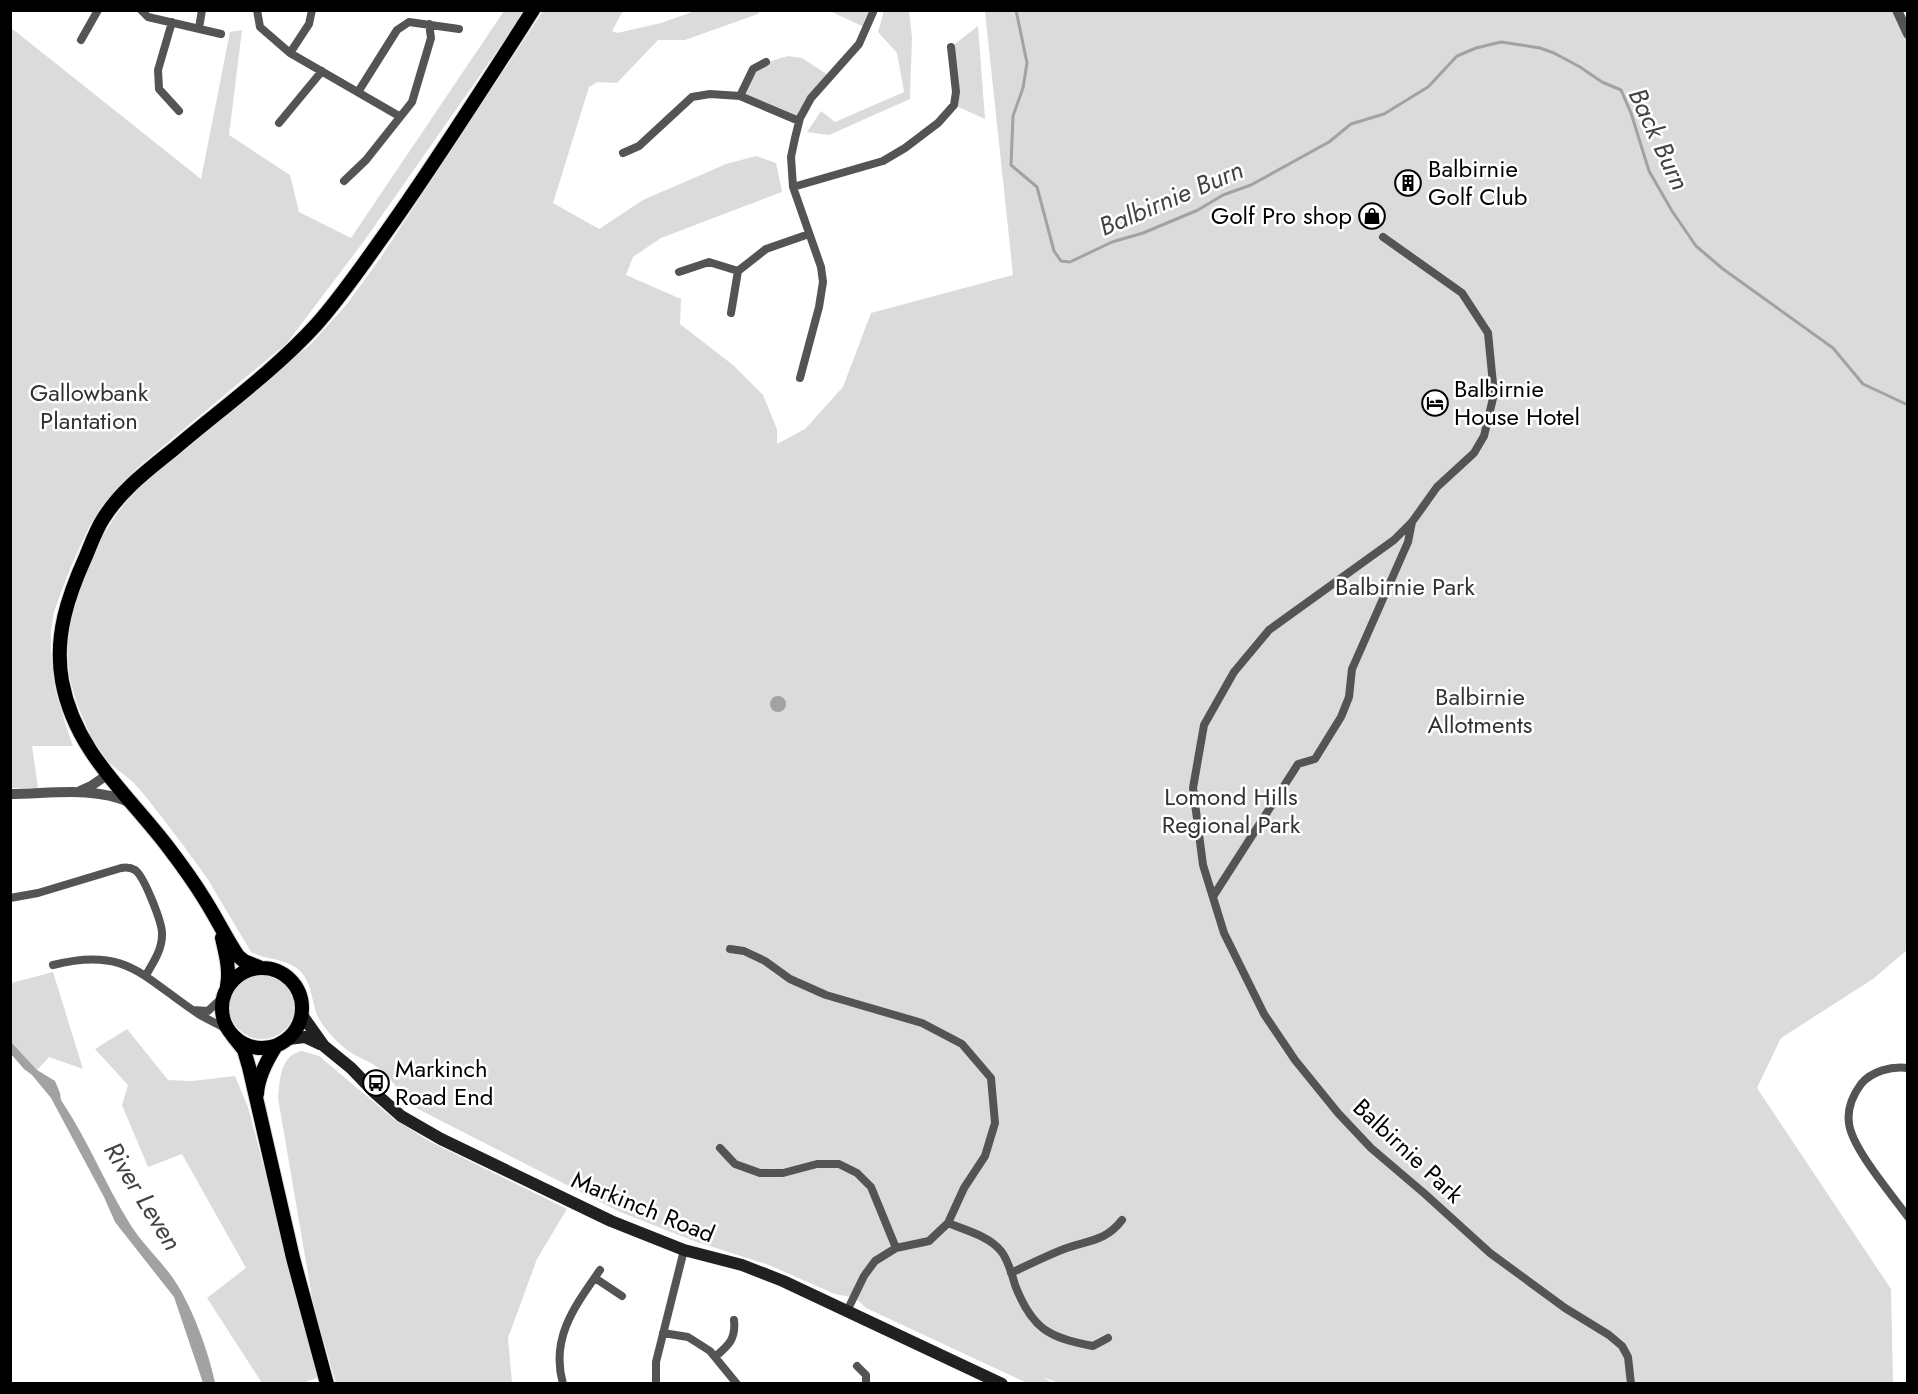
<svg xmlns="http://www.w3.org/2000/svg" width="1918" height="1394" font-family="Jost,sans-serif">
<style>
.green{fill:#dbdbdb}
.water{fill:#a2a2a2}
.lines{fill:none;stroke-linecap:round;stroke-linejoin:round}
.stream{stroke:#a2a2a2;stroke-width:3}
.trunk-casing{stroke:#dbdbdb;stroke-width:16}
.minor{stroke:#545454;stroke-width:8}
.tertiary{stroke:#545454;stroke-width:10}
.secondary{stroke:#212121;stroke-width:12}
.trunk{stroke:#000;stroke-width:14}
.labels{text-anchor:middle;stroke-width:5;stroke-linejoin:round;paint-order:stroke}
.poi-label{font-size:24px;fill:#000;stroke:#fff;text-anchor:start}
.park-label{font-size:24px;fill:#323232;stroke:#fff}
.street-label{font-size:24px;fill:#000;stroke:#fff}
.water-label{font-size:26px;font-style:italic;fill:#434343;stroke:#fff}
</style>
<rect width="100%" height="100%" fill="#fff"/>
<path class="green" d="M 504,11 L 525,11 L 364,241 L 287,343 L 136,469 L 102,506 L 90,525 L 72,564 L 60,595 L 54,612 L 51,632 L 51,652 L 55,688 L 66,726 L 73,746 L 32,746 L 38,788 L 11,788 L 10,27 L 201,179 L 230,32 L 242,30 L 229,135 L 290,175 L 299,212 L 351,238 Z
M 543,11 L 623,11 L 612,31 L 617,33 L 661,23 L 695,11 L 760,11 L 758,14 L 685,40 L 658,40 L 617,83 L 598,82 L 589,87 L 553,203 L 599,229 L 643,200 L 726,164 L 756,156 L 776,163 L 782,192 L 661,238 L 633,257 L 626,275 L 681,299 L 680,324 L 733,365 L 763,395 L 777,429 L 777,444 L 805,429 L 843,387 L 871,313 L 1013,275 L 985,11 L 1895,11 L 1908,43 L 1907,950 L 1873,979 L 1781,1038 L 1757,1088 L 1891,1289 L 1893,1383 L 1061,1384 L 1043,1377 L 1053,1383 L 1027,1383 L 866,1308 C 855,1296 851,1297 835,1294 L 769,1265 L 694,1241 L 620,1212 L 418,1109 C 402,1098 394,1081 380,1069 C 373,1063 364,1060 355,1055 C 342,1048 331,1036 322,1024 C 310,1007 315,984 298,969 C 284,958 266,960 251,952 L 207,878 L 183,845 L 147,798 L 133,782 L 109,763 L 92,739 L 77,704 L 70,679 L 68,666 L 68,627 L 74,604 L 99,542 L 116,515 L 127,501 L 145,482 L 312,343 L 347,304 L 381,257 Z
M 830,11 L 874,11 L 866,28 Z
M 884,11 L 909,11 L 912,37 L 910,99 L 829,135 L 807,132 L 821,111 L 835,122 L 904,92 L 897,53 L 878,32 Z
M 978,26 L 985,119 L 954,105 L 951,47 Z
M 788,56 L 802,58 L 831,77 L 800,118 L 740,96 C 755,65 754,66 788,56 Z
M 53,972 L 83,1069 L 49,1057 L 37,1070 L 11,1042 L 11,983 Z
M229 1006a33 33 0 1 1 66 0a33 33 0 1 1-66 0Z
M 127,1029 L 168,1080 L 192,1081 L 235,1076 L 248,1107 L 319,1377 L 303,1383 L 262,1383 L 207,1298 L 246,1268 L 182,1154 L 148,1167 L 122,1105 L 128,1085 L 95,1049 Z
M 302,1051 L 319,1056 L 394,1119 L 429,1141 L 567,1209 L 537,1259 L 508,1338 L 512,1383 L 336,1383 L 314,1309 L 278,1098 C 280,1080 280,1055 302,1051 Z"/>
<path class="water" d="M770 704a8 8 0 1 1 16 0a8 8 0 1 1-16 0Z
M 11,1042 L 37,1070 L 55,1081 L 60,1093 L 61,1100 C 88,1140 105,1184 130,1224 C 142,1243 157,1257 170,1274 C 190,1300 209,1352 215,1383 L 203,1383 L 174,1297 L 115,1222 L 104,1197 L 51,1098 L 32,1075 L 24,1069 L 11,1054 Z"/>
<g class="lines">
<path class="stream" d="M 1016,10 L 1027,63 L 1023,88 L 1013,116 L 1011,165 L 1037,187 L 1054,251 L 1061,261 L 1070,262 L 1112,242 L 1143,233 L 1198,210 L 1223,195 L 1251,185 L 1329,142 L 1351,124 L 1384,114 L 1428,87 L 1457,56 L 1476,48 L 1501,42 L 1540,48 L 1554,53 L 1580,67 L 1602,82 L 1621,90 L 1631,113 L 1649,171 L 1672,211 L 1696,246 L 1723,269 L 1833,348 L 1863,384 L 1908,405"/>
<g class="trunk-casing">
<path id="trunk" d="M 222,938 C 226,955 230,970 227,986
M 259,967 L 244,961 L 238,956 C 226,938 217,919 205,900 C 194,882 181,864 168,847 C 127,793 75,752 62,681 C 54,636 68,596 86,556 C 91,544 96,530 103,519 C 121,490 148,470 174,449 C 221,409 274,371 316,325 C 342,296 364,263 387,231 C 438,159 485,85 533,10
M222 1008a40 40 0 1 1 80 0a40 40 0 1 1-80 0Z
M 232,1035 L 244,1050 L 249,1067 L 293,1258 L 327,1384
M 257,1094 C 258,1077 267,1060 276,1046"/>
</g>
<path class="minor" d="M 141,10 L 148,17 L 221,34
M 257,10 L 260,27 L 290,53 L 399,116
M 172,22 L 158,70 L 159,89 L 179,111
M 199,28 L 202,10
M 81,40 L 98,10
M 290,53 L 309,24 L 312,10
M 358,92 L 397,30 L 409,22 L 459,29
M 740,96 L 753,69 L 766,62
M 279,123 L 322,71
M 623,153 L 639,146 L 692,97 L 710,94 L 740,96 L 799,121
M 344,181 L 366,160 L 412,102 L 431,38 L 429,24
M 793,187 L 883,161 L 905,148 L 938,123 L 954,105 L 956,92 L 951,47
M 1383,237 L 1462,293 L 1488,333 L 1494,394 L 1484,436 L 1474,453 L 1437,487 L 1412,522 L 1394,540 L 1269,630 L 1234,672 L 1204,725 L 1193,788 L 1203,865 L 1224,933 L 1264,1014 L 1295,1060 L 1338,1113 L 1371,1148 L 1425,1194 L 1490,1253 L 1565,1308 L 1609,1335 L 1622,1346 L 1628,1357 L 1631,1384
M 679,272 L 709,262 L 738,271
M 731,313 L 738,271 L 766,249 L 809,234
M 800,378 L 819,307 L 823,282 L 821,267 L 793,187 L 791,157 L 795,138 L 800,118 L 811,98 L 859,44 L 874,10
M 1214,895 L 1298,764 L 1315,759 L 1341,717 L 1349,697 L 1352,669 L 1408,542 L 1412,522
M 10,898 L 38,893 L 121,868 C 126,867 130,867 135,870 C 144,876 163,924 162,935 C 162,950 153,963 146,975
M 730,949 L 744,951 L 765,961 L 790,979 L 826,995 L 922,1023 L 962,1044 L 991,1078 L 995,1123 L 985,1156 L 964,1188 L 948,1223 L 929,1241 L 896,1248 L 875,1261 L 864,1276 L 847,1311
M 53,965 C 128,946 143,978 200,1015 C 209,1020 219,1025 229,1030
M 193,1010 L 208,1011 L 223,997
M 1908,1068 C 1891,1066 1872,1071 1861,1084 C 1853,1095 1847,1109 1849,1123 C 1851,1147 1892,1195 1908,1217
M 720,1148 L 735,1164 L 760,1173 L 783,1173 L 817,1164 L 839,1164 L 857,1173 L 871,1187 L 896,1248
M 948,1223 C 965,1230 989,1236 1001,1251 C 1008,1260 1012,1274 1015,1285 C 1032,1329 1049,1338 1093,1346 L 1108,1338
M 1011,1273 C 1028,1265 1046,1256 1064,1249 C 1088,1240 1105,1242 1122,1220
M 595,1278 L 622,1296
M 663,1333 L 688,1337 L 710,1351 L 737,1384
M 715,1357 C 729,1345 736,1339 734,1320
M 857,1366 L 866,1375 L 866,1384
M 563,1384 C 550,1338 575,1306 600,1270
M 656,1384 L 656,1362 L 684,1250"/>
<path class="tertiary" d="M 1897,10 L 1908,34
M 80,791 L 91,786 L 107,775
M 10,794 C 49,794 93,786 129,802"/>
<path class="secondary" d="M 302,1015 L 324,1046 L 351,1068 L 375,1093 L 401,1116 L 441,1139 L 611,1221 L 684,1250 L 742,1265 L 783,1281 L 1002,1384
M 288,1039 L 305,1037 L 320,1044"/>
<use href="#trunk" class="trunk"/>
</g>
<defs>
<g id="building-ring" transform="scale(1.35)"><circle r="9.5" fill="#fff" stroke="#000" stroke-width="1.5"/><path d="M-4-6H4V6H1V3H-1V6H-4ZM-2.5-4.3h1.7v1.8h-1.7ZM.8-4.3h1.7v1.8H.8ZM-2.5-1h1.7V.8h-1.7ZM.8-1h1.7V.8H.8Z" fill="#000"/></g>
<g id="shop-ring" transform="scale(1.35)"><circle r="9.5" fill="#fff" stroke="#000" stroke-width="1.5"/><path d="M-5-2.5h2.3a2.7 3.5 0 0 1 5.4 0H5L5.5 6h-11ZM-1.5-2.5h3a1.5 2.3 0 0 0-3 0Z" fill="#000"/></g>
<g id="hotel-ring" transform="scale(1.35)"><circle r="9.5" fill="#fff" stroke="#000" stroke-width="1.5"/><path d="M-6-4.5h1.5V1H6V5H4.5V3h-9V5H-6ZM-4 0a1.8 1.8 0 1 1 3.6 0ZM.5 0V-2.5h3Q6-2.5 6 0Z" fill="#000"/></g>
<g id="bus-ring" transform="scale(1.35)"><circle r="9.5" fill="#fff" stroke="#000" stroke-width="1.5"/><path d="M-5-6H5V4H4V6H2V4H-2V6H-4V4H-5ZM-3.5-4V0h7V-4ZM-3.5 1.2v1.5H-2V1.2ZM2 1.2v1.5H3.5V1.2Z" fill="#000"/></g>
</defs>
<g fill-rule="evenodd">
<use href="#building-ring" x="1408" y="183"/>
<use href="#shop-ring" x="1372" y="216"/>
<use href="#hotel-ring" x="1435" y="403"/>
<use href="#bus-ring" x="376" y="1083"/>
</g>
<g class="labels">
<g class="poi-label">
<text x="1428" y="177">Balbirnie<tspan x="1428" dy="28">Golf Club</tspan></text>
<text x="1352" y="224" text-anchor="end">Golf Pro shop</text>
<text x="1454" y="397">Balbirnie<tspan x="1454" dy="28">House Hotel</tspan></text>
<text x="395" y="1077">Markinch<tspan x="395" dy="28">Road End</tspan></text>
</g>
<g class="park-label">
<text x="89" y="401">Gallowbank<tspan x="89" dy="28">Plantation</tspan></text>
<text x="1405" y="595">Balbirnie Park</text>
<text x="1480" y="705">Balbirnie<tspan x="1480" dy="28">Allotments</tspan></text>
<text x="1231" y="805">Lomond Hills<tspan x="1231" dy="28">Regional Park</tspan></text>
</g>
<g class="street-label">
<text transform="translate(1408 1151) rotate(43)" y="8">Balbirnie Park</text>
<text transform="translate(643 1207) rotate(22)" y="8">Markinch Road</text>
</g>
<g class="water-label">
<text transform="translate(1659 139) rotate(65)" y="9">Back Burn</text>
<text transform="translate(1171 198) rotate(-23)" y="9">Balbirnie Burn</text>
<text transform="translate(143 1196) rotate(58)" y="9">River Leven</text>
</g>
</g>
<rect width="1918" height="1394" fill="none" stroke="#000000" stroke-width="24"/>
</svg>
